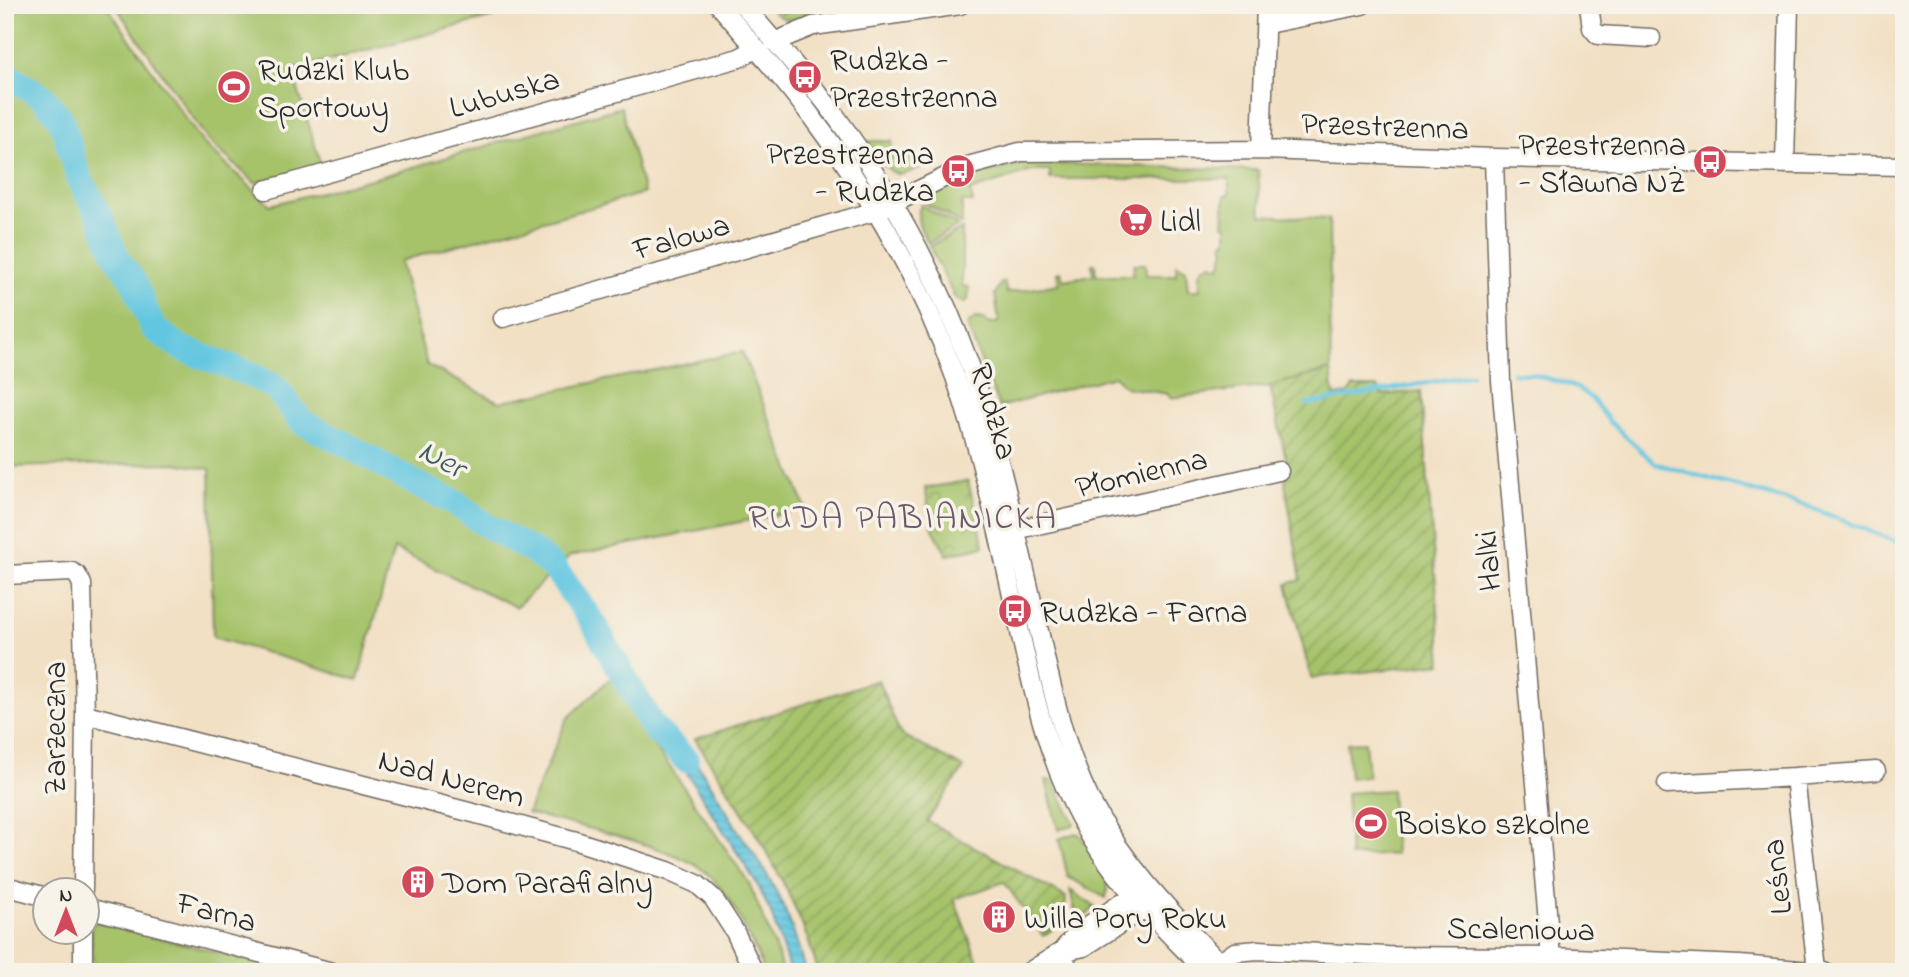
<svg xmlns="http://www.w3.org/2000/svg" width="1909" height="977" font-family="'Indie Flower',sans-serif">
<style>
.grass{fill:#a6c36a;stroke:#68774a;stroke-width:2}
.park{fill:url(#park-crowns);stroke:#68774a;stroke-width:2}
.garden{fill:url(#garden-furrows);stroke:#68774a;stroke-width:2}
.water{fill:url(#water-rules);stroke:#467886;stroke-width:2}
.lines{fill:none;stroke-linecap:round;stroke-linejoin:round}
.stream{stroke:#62c6e0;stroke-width:4.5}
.river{stroke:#62c6e0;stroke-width:26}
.minor-casing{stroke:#716a61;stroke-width:21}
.minor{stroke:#fff;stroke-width:18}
.labels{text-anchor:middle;stroke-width:7;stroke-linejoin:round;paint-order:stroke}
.poi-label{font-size:32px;fill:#2b2b2b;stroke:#f7f3e8;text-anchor:start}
.street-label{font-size:32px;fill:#2b2b2b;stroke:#f7f3e8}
.water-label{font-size:33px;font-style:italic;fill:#3c5a61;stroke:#f7f3e8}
.quarter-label{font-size:35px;letter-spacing:2px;fill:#6b586a;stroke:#f7f3e8}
</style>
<defs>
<pattern id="park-crowns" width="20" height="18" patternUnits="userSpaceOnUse" patternTransform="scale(1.75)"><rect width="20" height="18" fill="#a6c36a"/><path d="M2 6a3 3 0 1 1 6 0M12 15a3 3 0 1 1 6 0" fill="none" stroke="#879f57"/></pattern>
<pattern id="garden-furrows" width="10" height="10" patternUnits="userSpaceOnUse" patternTransform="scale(1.75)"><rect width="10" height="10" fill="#a6c36a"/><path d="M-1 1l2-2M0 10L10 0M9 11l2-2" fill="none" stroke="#879f57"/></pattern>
<pattern id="water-rules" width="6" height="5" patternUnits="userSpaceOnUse" patternTransform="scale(1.75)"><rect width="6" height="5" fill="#62c6e0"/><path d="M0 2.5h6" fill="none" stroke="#55aac0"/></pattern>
</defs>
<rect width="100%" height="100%" fill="#f7f3e8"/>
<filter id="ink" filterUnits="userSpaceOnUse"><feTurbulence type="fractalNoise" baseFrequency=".0143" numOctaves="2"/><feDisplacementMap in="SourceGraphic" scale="14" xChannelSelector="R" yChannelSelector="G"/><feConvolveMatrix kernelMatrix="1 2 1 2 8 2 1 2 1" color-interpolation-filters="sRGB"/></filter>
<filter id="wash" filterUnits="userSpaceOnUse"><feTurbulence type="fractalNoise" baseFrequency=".00686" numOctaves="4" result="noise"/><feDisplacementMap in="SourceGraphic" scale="28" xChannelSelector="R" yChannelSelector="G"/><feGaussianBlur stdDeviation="1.57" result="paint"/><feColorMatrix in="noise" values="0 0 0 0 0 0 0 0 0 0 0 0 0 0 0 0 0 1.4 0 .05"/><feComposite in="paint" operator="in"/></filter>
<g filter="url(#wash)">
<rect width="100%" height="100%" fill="#f2e0c4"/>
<path class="grass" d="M 5,5 L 106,5 L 203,143 L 270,205 L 379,177 L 621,107 L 644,193 L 400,261 L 427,365 L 499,402 L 742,352 L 806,509 L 570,556 L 516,607 L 394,549 L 358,680 L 213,637 L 210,469 L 175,463 L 5,467 Z
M 115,5 L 538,5 L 292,70 L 321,165 L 255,183 L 207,139 Z
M 728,5 L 733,5 L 799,83 L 864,170 L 861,171 Z
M 767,5 L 777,5 L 781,13 L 805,9 L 806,18 C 788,22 779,20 767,5 Z
M 868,141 L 892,141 L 892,158 L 939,158 C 895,181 895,183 868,141 Z
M 1026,163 L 1258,170 L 1261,215 L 1329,219 L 1331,370 L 1270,386 L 1170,398 L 1168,394 L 1125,387 L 1114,376 L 999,407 L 967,325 L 975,318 L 984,319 L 989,324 L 999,322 L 995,294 L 1001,283 L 1004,282 L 1007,293 L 1059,284 L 1057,273 L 1061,271 L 1063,280 L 1093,275 L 1092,264 L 1095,264 L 1096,275 L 1133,275 L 1134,264 L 1145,264 L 1146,275 L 1176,275 L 1176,264 L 1186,270 L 1188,290 L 1200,290 C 1200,279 1197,267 1211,264 L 1220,267 L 1225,250 L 1223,241 L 1227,241 L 1227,226 L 1223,225 L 1225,195 L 1229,195 L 1229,179 L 1050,179 L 1050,171 L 1032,171 L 970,191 L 973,202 L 962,202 L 962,224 L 923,202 C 950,181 994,170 1026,163 Z
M 921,205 L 958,226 L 928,243 C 921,230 914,219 921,205 Z
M 962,229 L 962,286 L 969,287 L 968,300 L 964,303 L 955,298 L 929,246 Z
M 614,675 L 645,734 L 667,763 L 749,883 L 778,955 L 782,972 L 765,972 C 749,938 736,902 709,875 C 683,848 568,824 527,813 L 567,719 Z
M 1365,742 L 1368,776 L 1350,778 L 1347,743 Z
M 1046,780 L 1053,781 L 1074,823 L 1072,826 L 1058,830 Z
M 1391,790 L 1395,854 L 1350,857 L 1346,793 Z
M 1076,833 L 1080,835 C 1092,854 1112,874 1106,898 L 1068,877 L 1059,839 Z
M 1070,890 L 1095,907 L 1078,923 Z
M 97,922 L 272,966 L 270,972 L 93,972 L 91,925 Z"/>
<path class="park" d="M 968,481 L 984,546 L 947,555 L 933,529 L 925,488 Z"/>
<path class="garden" d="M 1331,370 L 1334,396 L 1348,394 L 1353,387 L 1378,387 L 1381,395 L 1421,391 L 1442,663 L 1311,678 L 1287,584 L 1301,580 L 1285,483 L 1286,459 L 1270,386 Z
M 878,680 L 900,734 L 964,768 L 927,821 L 1066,897 L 1064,922 L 1043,936 L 1004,882 L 954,899 L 982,972 L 818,972 C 795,885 743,813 695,739 Z"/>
<path class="water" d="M 669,731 C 699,760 718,797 739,832 C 747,844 756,855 763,868 C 782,899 797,937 805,972 L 790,972 L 771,913 L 757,884 L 676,756 L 659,736 Z"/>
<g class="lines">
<path class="stream" d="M 1513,373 L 1531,374 L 1564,383 L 1579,389 L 1592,399 L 1610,422 L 1656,464 L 1804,505 L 1904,545
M 1307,404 L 1472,375"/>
<path class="river" d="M 5,70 L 14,80 L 43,97 L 61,119 L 79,178 L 100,216 L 117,258 L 134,282 L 153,328 L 183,349 L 247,373 L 275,387 L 302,422 L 345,444 L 422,487 L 456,503 L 484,524 L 536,553 L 555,569 L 592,621 L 653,727 L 686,760"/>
</g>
</g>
<g filter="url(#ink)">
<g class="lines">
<g class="minor-casing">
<path id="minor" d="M 719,5 C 751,43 785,80 814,120 C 873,198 922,285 955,377 C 983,457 1000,541 1018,623 C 1033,691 1047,757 1080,818 C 1111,878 1160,924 1206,972
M 743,5 C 773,40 804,74 832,111 C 890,190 938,277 971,368 C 1001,454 1018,543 1039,631 C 1053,693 1065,753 1095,809 C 1129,872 1180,921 1228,972
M 1589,5 L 1592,28 L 1598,35 L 1651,38
M 1267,24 L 1362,5
M 774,42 L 813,26 L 960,5
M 1261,150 L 1266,5
M 1494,158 L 1501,381 L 1551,957
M 1785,164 L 1789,5
M 266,190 L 739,58 L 756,49
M 503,318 L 876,211 L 968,166 L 1020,152 L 1261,150 L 1494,158 L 1904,166
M 1015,530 L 1279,471
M 5,575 L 72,572 L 77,575 L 82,584 L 85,714 L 83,890
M 85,714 L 473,813 L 576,841 L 668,871 L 697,884 L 713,898 L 735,932 L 754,972
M 1667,784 L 1795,777
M 5,886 L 46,897
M 88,908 L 332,972
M 83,932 L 83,972
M 1061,952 L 1084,947 L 1153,903
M 1061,952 L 1070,972
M 1219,963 L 1235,952 L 1258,950 L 1388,956 L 1551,957 L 1740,965 L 1825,972
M 1817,970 L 1795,777 L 1876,771
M 1029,972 L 1061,952 L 1072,939 L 1089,925 L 1141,890"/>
</g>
<use href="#minor" class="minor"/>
</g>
</g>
<defs>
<g id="bus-disc" transform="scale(1.75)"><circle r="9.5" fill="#d1495b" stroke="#f7f3e8"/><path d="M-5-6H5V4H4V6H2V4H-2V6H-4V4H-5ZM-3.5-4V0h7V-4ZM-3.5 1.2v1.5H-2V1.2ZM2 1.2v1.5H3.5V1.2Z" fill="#fff"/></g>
<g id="stadium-disc" transform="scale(1.75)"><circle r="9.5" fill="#d1495b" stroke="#f7f3e8"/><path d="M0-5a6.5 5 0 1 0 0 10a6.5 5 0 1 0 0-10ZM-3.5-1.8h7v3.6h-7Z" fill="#fff"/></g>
<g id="supermarket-disc" transform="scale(1.75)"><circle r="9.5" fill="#d1495b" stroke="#f7f3e8"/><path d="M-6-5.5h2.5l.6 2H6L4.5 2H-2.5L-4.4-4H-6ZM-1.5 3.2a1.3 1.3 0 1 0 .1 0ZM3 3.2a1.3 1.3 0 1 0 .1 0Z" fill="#fff"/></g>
<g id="building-disc" transform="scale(1.75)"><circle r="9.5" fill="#d1495b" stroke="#f7f3e8"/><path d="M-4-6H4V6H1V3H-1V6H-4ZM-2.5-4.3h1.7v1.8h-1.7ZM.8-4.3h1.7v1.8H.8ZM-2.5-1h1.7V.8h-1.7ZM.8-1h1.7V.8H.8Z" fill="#fff"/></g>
</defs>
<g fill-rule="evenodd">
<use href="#bus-disc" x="805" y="77"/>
<use href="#stadium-disc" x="234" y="87"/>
<use href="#bus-disc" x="1710" y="162"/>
<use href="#bus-disc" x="958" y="171"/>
<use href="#supermarket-disc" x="1136" y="220"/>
<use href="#bus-disc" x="1015" y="611"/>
<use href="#stadium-disc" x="1371" y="823"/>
<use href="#building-disc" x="418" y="882"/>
<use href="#building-disc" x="999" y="917"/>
</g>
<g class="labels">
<g class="poi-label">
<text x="830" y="70">Rudzka -<tspan x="830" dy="37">Przestrzenna</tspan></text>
<text x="258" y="80">Rudzki Klub<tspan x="258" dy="37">Sportowy</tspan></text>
<text x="1686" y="155" text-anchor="end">Przestrzenna<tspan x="1686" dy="37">- Sławna NŻ</tspan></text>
<text x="934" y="164" text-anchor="end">Przestrzenna<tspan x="934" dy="37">- Rudzka</tspan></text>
<text x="1160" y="231">Lidl</text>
<text x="1040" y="622">Rudzka - Farna</text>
<text x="1396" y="834">Boisko szkolne</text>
<text x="442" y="893">Dom Parafialny</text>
<text x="1024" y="928">Willa Pory Roku</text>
</g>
<g class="street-label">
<text transform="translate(504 92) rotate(-16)" y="11">Lubuska</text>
<text transform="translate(1385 125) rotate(2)" y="11">Przestrzenna</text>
<text transform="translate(681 236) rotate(-16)" y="11">Falowa</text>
<text transform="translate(995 411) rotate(73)" y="11">Rudzka</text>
<text transform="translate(1141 472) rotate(-13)" y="11">Płomienna</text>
<text transform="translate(1487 561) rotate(-95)" y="11">Halki</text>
<text transform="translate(54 728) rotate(-90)" y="11">Zarzeczna</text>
<text transform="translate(452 777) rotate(15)" y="11">Nad Nerem</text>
<text transform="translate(1776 877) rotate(-97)" y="11">Leśna</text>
<text transform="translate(217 911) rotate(15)" y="11">Farna</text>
<text transform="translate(1521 928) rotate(1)" y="11">Scaleniowa</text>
</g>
<g class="water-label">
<text transform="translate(443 457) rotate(28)" y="12">Ner</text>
</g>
<g class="quarter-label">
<text x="903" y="528">RUDA PABIANICKA</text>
</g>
</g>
<rect width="1909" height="977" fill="none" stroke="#f7f3e8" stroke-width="28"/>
<g transform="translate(66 911)"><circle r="33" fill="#f7f3e8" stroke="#a5a39c" stroke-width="2"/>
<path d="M0-5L12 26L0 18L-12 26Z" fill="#d1495b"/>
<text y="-10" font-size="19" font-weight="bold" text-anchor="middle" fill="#2b2b2b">N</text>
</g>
</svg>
